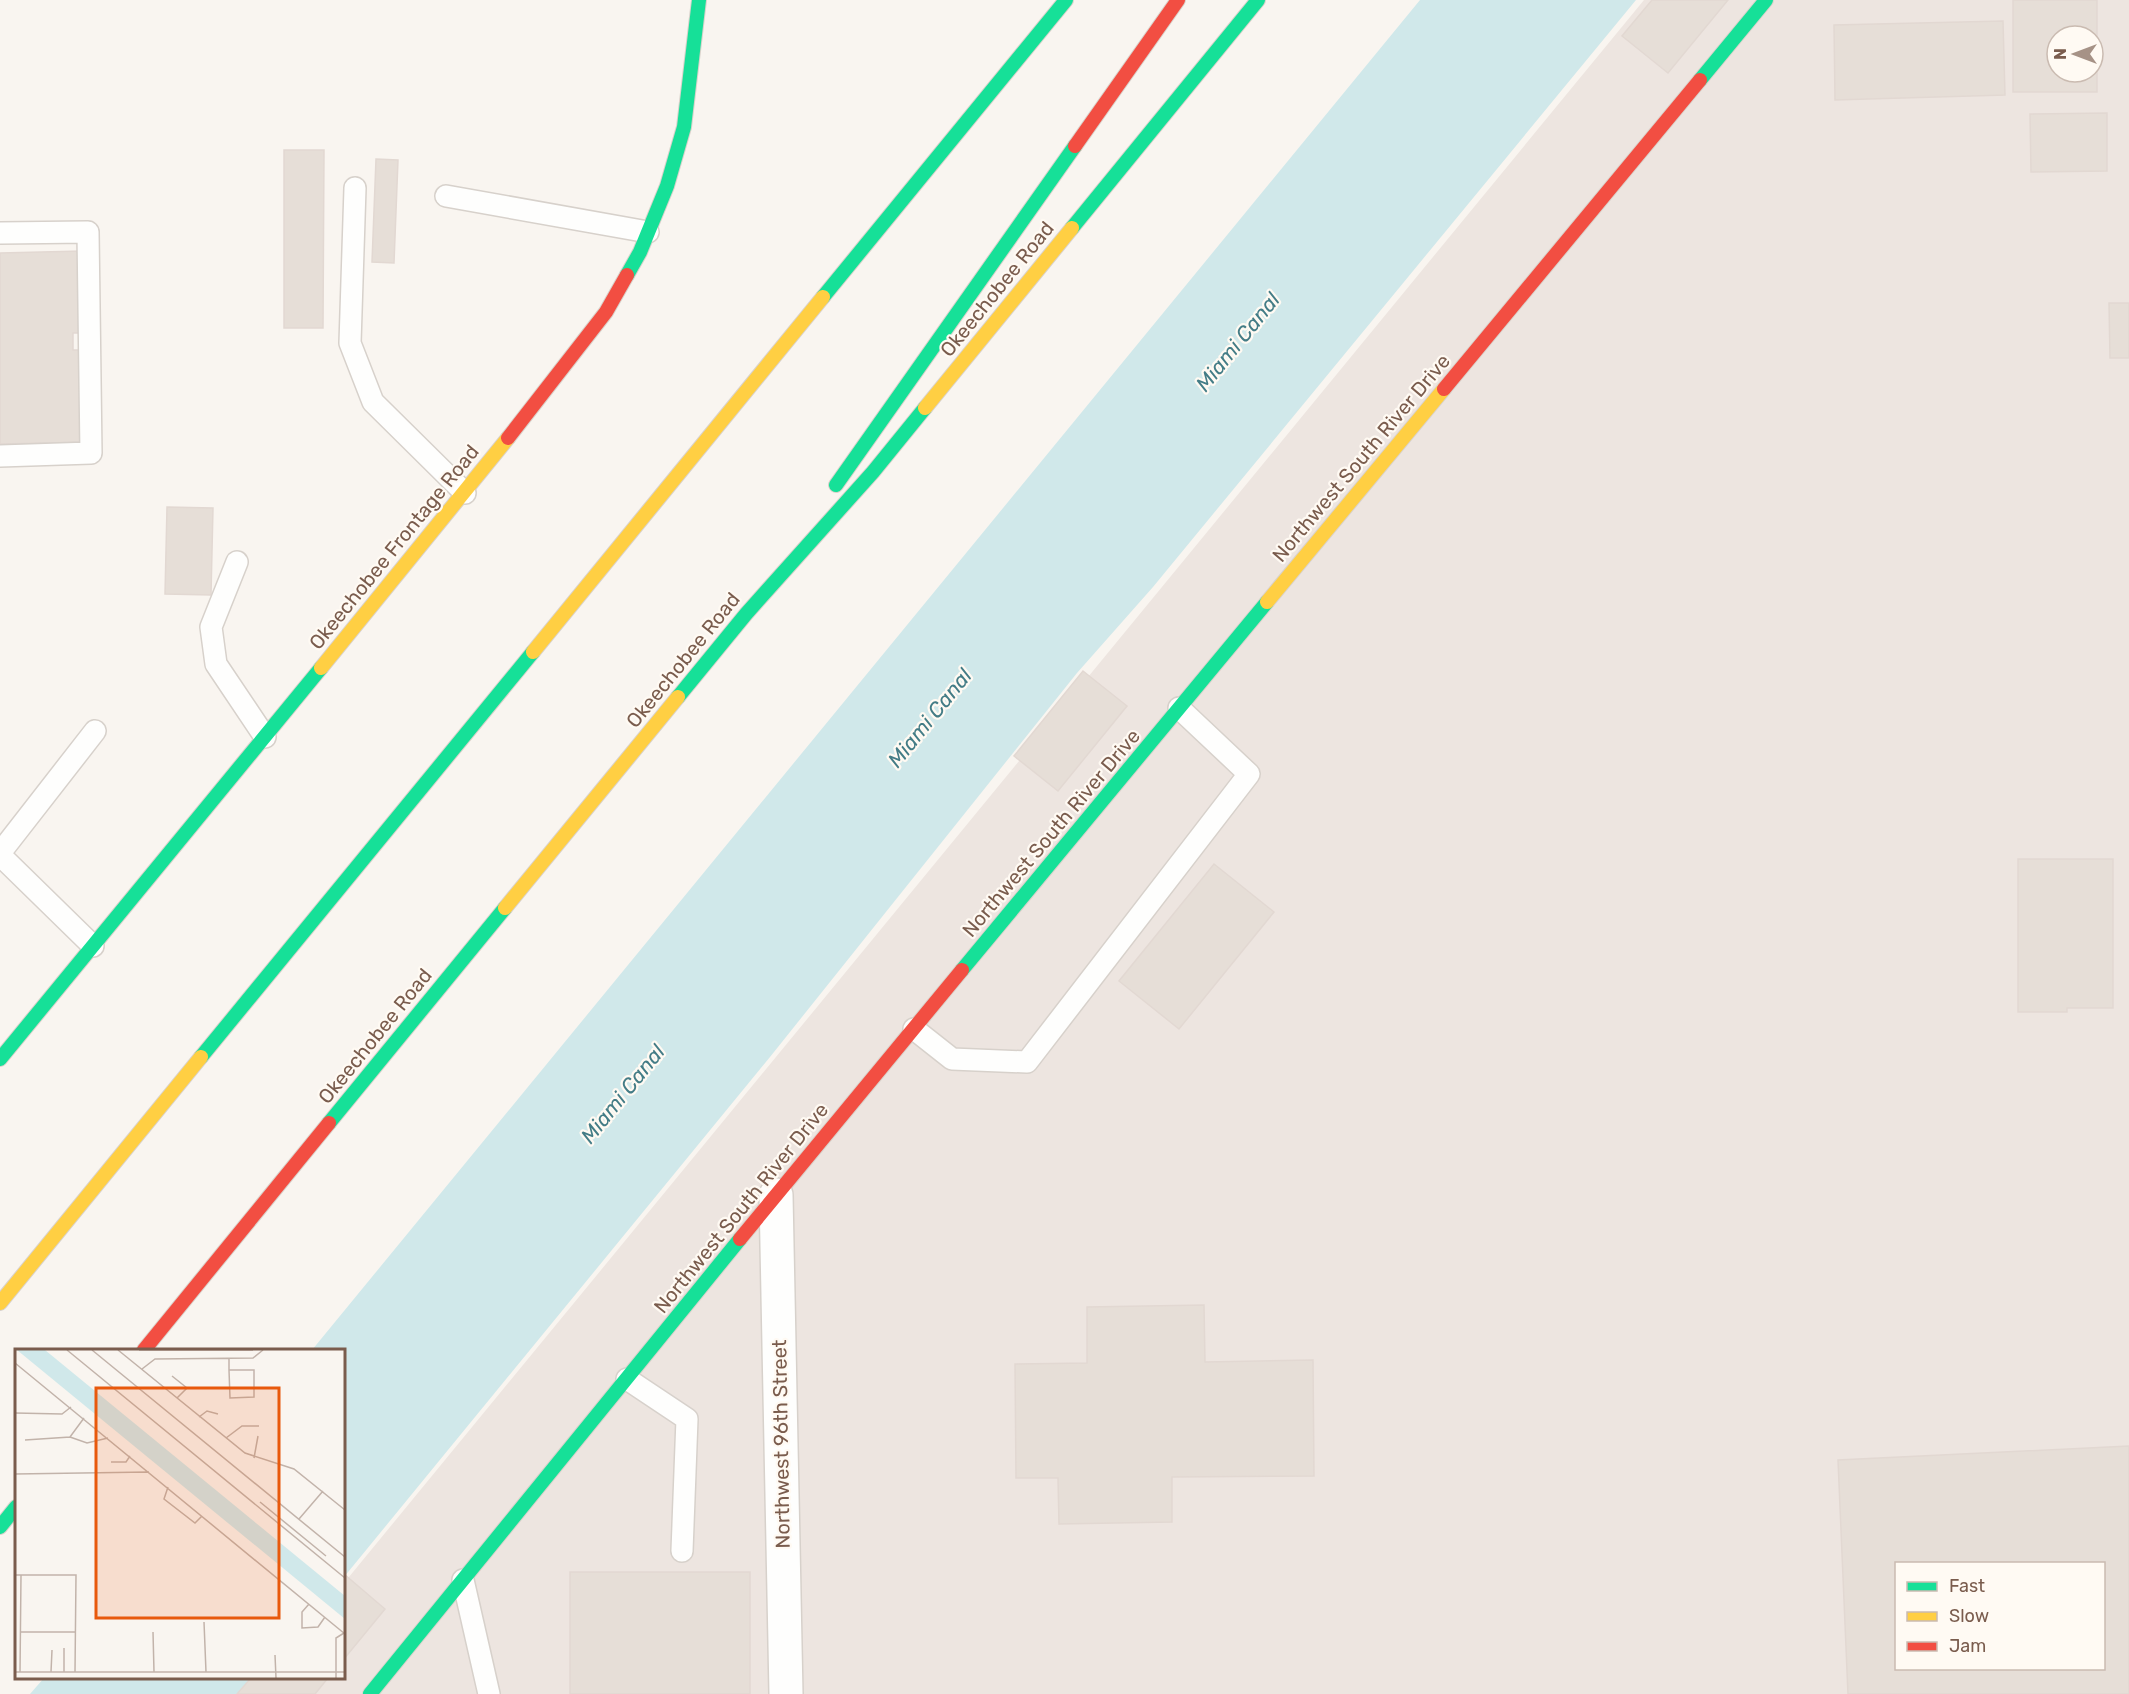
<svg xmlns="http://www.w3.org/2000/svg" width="2129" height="1694" font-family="Rubik,sans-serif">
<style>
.industrial{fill:#ede5e0;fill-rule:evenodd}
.water{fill:#d0e8ea}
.building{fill:#e6ded7;stroke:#e2d8d2;stroke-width:1.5;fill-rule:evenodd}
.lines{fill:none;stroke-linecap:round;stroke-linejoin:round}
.lane-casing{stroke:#d7d1cb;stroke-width:24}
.street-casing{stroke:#d7d1cb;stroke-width:36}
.fast-casing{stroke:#d9d2cb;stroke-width:16}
.slow-casing{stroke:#d9d2cb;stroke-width:16}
.jam-casing{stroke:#d9d2cb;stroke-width:16}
.lane{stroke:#fefefd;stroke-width:21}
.street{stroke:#fefefd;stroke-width:33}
.fast{stroke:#16e098;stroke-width:14}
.slow{stroke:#ffcf43;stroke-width:14}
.jam{stroke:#f24e42;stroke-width:14}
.labels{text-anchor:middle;stroke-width:4.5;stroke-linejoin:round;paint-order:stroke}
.street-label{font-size:20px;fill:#7a5c4d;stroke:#fffaf3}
.water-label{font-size:21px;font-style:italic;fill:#437c86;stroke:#fffaf3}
.inset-road{fill:none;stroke:#c2b3aa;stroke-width:1.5}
.view{fill:#e8590c;fill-opacity:0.15;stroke:#e8590c;stroke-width:3}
.inset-edge{fill:none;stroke:#7a5c4d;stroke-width:3}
</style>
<rect width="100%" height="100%" fill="#f9f5f0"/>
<path class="industrial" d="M 1644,0 L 2129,0 L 2129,1694 L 252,1694 L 266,1678 L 344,1678 L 344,1583 ZM 2057,36 L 2093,36 L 2093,72 L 2057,72 ZM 1896,1564 L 2104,1564 L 2104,1668 L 1896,1668 Z"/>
<path class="water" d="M 1420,0 L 1636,0 L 1153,587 L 1077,673 L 770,1057 L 344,1577 L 344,1350 L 312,1350 Z
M 44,1678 L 261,1678 L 247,1694 L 30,1694 Z"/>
<path class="building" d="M 1652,0 L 1728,0 L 1668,73 L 1622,36 Z
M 2013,0 L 2097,0 L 2097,92 L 2013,92 ZM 2057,36 L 2093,36 L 2093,72 L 2057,72 Z
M 2003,21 L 2005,95 L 1835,100 L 1834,25 Z
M 2107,113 L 2107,171 L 2031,172 L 2030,114 Z
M 284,150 L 324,150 L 323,328 L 284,328 Z
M 376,159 L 398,160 L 394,263 L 372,262 Z
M 82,251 L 84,333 L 73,333 L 73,350 L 87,350 L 89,442 L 0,444 L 0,253 Z
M 2109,303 L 2129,303 L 2129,358 L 2110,358 Z
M 167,507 L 213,508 L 211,595 L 165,594 Z
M 1083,671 L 1127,706 L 1058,791 L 1014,756 Z
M 2018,859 L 2113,859 L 2113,1008 L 2067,1008 L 2067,1012 L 2018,1012 Z
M 1214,864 L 1274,912 L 1179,1029 L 1119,981 Z
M 1204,1305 L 1205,1362 L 1313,1360 L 1314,1476 L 1172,1477 L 1172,1522 L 1059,1524 L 1058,1478 L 1016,1478 L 1015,1364 L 1087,1363 L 1087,1307 Z
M 2129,1446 L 2129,1694 L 1848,1694 L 1838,1460 ZM 1896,1564 L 2104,1564 L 2104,1668 L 1896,1668 Z
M 570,1572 L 750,1572 L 750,1694 L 570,1694 Z
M 344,1574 L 385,1609 L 344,1659 Z
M 251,1678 L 328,1678 L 315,1694 L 237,1694 Z"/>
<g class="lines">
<g class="lane-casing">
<path id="lane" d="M 355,188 L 350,343 L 373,402 L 465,493
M 446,196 L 648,232
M 0,233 L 88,232 L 91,453 L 0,456
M 237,562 L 211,627 L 216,664 L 265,737
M 0,853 L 95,731
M 0,855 L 93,946
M 914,1029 L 952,1059 L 1027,1062 L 1249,774 L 1179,708
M 627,1379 L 687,1419 L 682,1551
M 463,1580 L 489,1694"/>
</g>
<g class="street-casing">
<path id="street" d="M 776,1195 L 786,1694"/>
</g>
<g class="fast-casing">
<path id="fast" d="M 1700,80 L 1766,0
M 1072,228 L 1258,0
M 627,275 L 640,252 L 667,186 L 684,127 L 699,0
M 823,297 L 1066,0
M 836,485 L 1075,146
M 678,697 L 746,614 L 873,472 L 925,408
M 962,970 L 1267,602
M 201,1057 L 533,652
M 0,1059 L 321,668
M 329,1123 L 505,908
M 0,1527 L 16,1507
M 370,1694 L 740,1239"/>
</g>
<g class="slow-casing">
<path id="slow" d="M 925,408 L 1072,228
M 1267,602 L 1444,389
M 533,652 L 823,297
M 321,668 L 508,438
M 505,908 L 678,697
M 0,1303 L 201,1057"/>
</g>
<g class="jam-casing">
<path id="jam" d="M 1075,146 L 1178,0
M 1444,389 L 1700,80
M 508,438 L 606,312 L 627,275
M 740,1239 L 962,970
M 144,1350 L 329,1123"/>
</g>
<use href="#lane" class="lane"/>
<use href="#street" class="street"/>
<use href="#fast" class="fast"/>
<use href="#slow" class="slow"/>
<use href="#jam" class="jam"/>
</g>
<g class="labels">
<g class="street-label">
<text transform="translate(997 289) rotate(-51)" y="7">Okeechobee Road</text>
<text transform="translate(1361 458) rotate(-50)" y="7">Northwest South River Drive</text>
<text transform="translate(394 547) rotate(-51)" y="7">Okeechobee Frontage Road</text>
<text transform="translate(683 660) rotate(-51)" y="7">Okeechobee Road</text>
<text transform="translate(1051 833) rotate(-50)" y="7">Northwest South River Drive</text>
<text transform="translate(375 1036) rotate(-51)" y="7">Okeechobee Road</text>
<text transform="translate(741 1208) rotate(-51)" y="7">Northwest South River Drive</text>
<text transform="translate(781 1444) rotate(-91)" y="7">Northwest 96th Street</text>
</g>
<g class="water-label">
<text transform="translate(1238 342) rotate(-51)" y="7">Miami Canal</text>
<text transform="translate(930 718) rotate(-51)" y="7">Miami Canal</text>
<text transform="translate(623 1094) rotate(-51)" y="7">Miami Canal</text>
</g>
</g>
<g transform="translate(15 1349)">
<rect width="330" height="330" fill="#f9f5f0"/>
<path d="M 2,1 L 30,1 L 330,247 L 330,270 Z" fill="#d0e8ea"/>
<path class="inset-road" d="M 52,1 L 330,229M 77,1 L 330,208M 103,1 L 230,104 L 279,120 L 330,161M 124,1 L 238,1M 214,9 L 214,21 L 215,49 L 239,48 L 239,21 L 214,21M 0,14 L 330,285M 127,20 L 140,10 L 238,9 L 248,1M 157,27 L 172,39 L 162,49M 0,64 L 47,65 L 56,58M 184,68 L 192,62 L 203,65M 55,88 L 72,94 L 93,89M 211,89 L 227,77 L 244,77M 10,91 L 55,88 L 69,69M 239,109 L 243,87M 96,113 L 111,113 L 115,107M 0,125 L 134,123M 153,138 L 149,150 L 180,174 L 187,167M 245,153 L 311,207M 284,170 L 308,142M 0,226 L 61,226 L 60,323M 294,255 L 287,263 L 287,279 L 303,278 L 310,268M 189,273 L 191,323M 6,283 L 60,283M 138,283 L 139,323M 260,306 L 261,329M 0,323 L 330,323M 5,323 L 6,226M 36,323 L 37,301M 49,323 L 49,299M 321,329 L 321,289 L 329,284"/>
<path class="view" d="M 81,39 L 264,39 L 264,269 L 81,269 Z"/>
<rect width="330" height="330" class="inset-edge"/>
</g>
<rect x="1895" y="1562" width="210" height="108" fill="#fffaf3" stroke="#cabbb1" stroke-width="1.5"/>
<rect x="1907" y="1582" width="30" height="9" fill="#16e098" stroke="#cabbb1" stroke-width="1.5"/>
<text x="1949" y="1592" font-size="18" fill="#7a5c4d">Fast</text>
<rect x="1907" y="1612" width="30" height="9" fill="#ffcf43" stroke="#cabbb1" stroke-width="1.5"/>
<text x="1949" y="1622" font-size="18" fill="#7a5c4d">Slow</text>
<rect x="1907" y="1642" width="30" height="9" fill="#f24e42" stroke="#cabbb1" stroke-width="1.5"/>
<text x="1949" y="1652" font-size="18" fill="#7a5c4d">Jam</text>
<g transform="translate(2075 54) rotate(270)"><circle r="28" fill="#fffaf3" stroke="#cabbb1" stroke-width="1.5"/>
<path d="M0-4.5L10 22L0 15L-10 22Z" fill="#a69286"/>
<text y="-9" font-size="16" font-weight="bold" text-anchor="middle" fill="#7a5c4d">N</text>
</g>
</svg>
